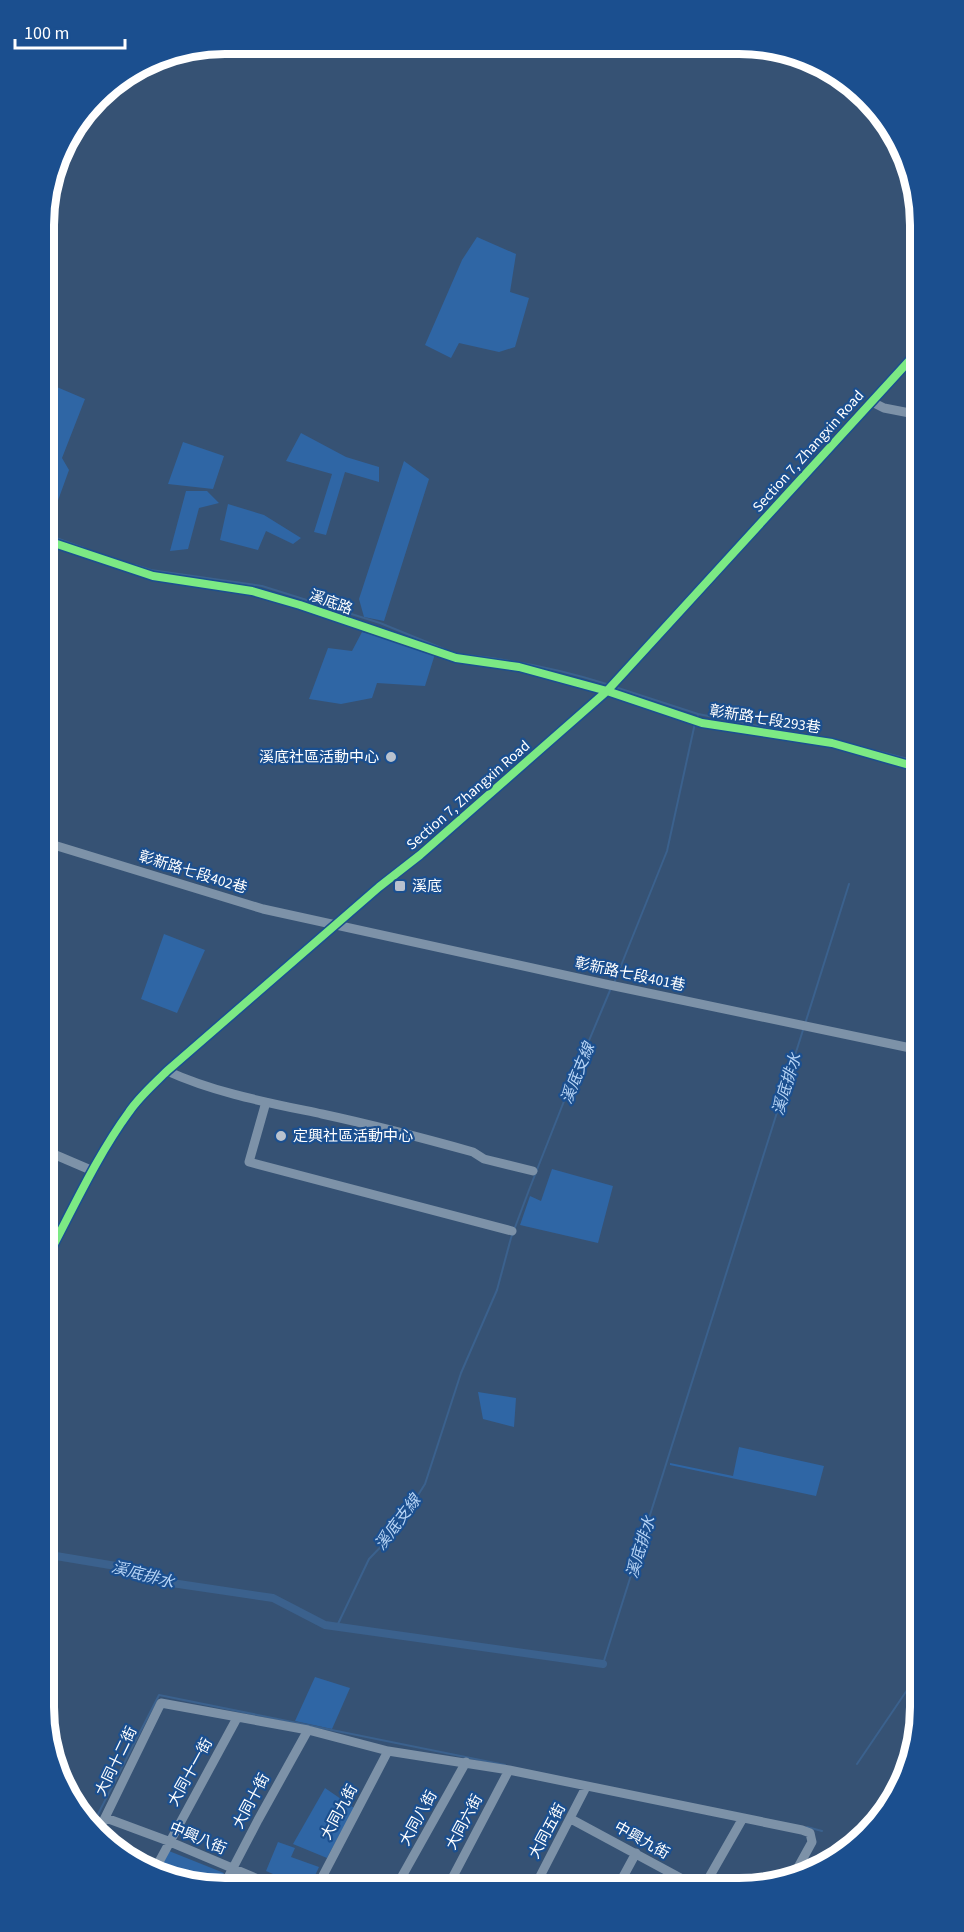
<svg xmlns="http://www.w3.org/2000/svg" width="964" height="1932" font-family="'Source Sans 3','Noto Sans TC',sans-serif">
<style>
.green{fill:#2f66a5}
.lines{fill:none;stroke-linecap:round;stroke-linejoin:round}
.stream{stroke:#3b618d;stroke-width:2}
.canal{stroke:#3b618d;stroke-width:8}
.minor{stroke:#7d92a8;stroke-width:9}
.cycleway-casing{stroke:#1b4f8f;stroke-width:11}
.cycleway{stroke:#7ce984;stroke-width:8}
.poi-dot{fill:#b9c2ce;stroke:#1b4f8f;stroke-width:2}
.labels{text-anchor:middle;stroke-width:4.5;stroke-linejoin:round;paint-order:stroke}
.street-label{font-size:15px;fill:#fff;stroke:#1b4f8f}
.poi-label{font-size:15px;fill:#fff;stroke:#1b4f8f;text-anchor:start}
.water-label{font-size:16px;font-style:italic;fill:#b5d3f5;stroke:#1b4f8f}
.rim{fill:none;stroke:#fff;stroke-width:8}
</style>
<rect width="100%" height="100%" fill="#365274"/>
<path class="green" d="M 477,237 L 516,254 L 510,292 L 529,298 L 515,347 L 499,352 L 459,343 L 451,358 L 425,345 L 462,260 Z
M 45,382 L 85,399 L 62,458 L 69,470 L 47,531 L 45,530 Z
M 301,433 L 346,457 L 379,467 L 379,482 L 345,472 L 326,535 L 314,532 L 332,474 L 286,461 Z
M 183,442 L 224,456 L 213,489 L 168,484 Z
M 404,461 L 429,479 L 384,621 L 364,617 L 359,599 Z
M 186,491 L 207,491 L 219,503 L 199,508 L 188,549 L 170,551 Z
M 228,504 L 264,515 L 301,538 L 293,544 L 266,531 L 258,550 L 220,540 Z
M 362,632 L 424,648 L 435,654 L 425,686 L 377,683 L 372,698 L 341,704 L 309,699 L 328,648 L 352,651 Z
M 164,934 L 205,950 L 177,1013 L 141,999 Z
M 552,1169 L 613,1186 L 598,1243 L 520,1225 L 530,1196 L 541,1201 Z
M 478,1392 L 516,1398 L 514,1427 L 483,1419 Z
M 739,1447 L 824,1466 L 816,1496 L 670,1465 L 670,1463 L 733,1476 Z
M 315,1677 L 350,1688 L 332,1729 L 295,1721 Z
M 325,1788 L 354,1808 L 327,1858 L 293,1844 Z
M 278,1842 L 295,1848 L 291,1857 L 319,1867 L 311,1884 L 301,1886 L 266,1871 Z
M 169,1851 L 224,1873 L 216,1887 L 201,1887 L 157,1875 Z"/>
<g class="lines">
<path class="stream" d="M 45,534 L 84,548
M 135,565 L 151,570 L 262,586 L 380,623 L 444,649
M 466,655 C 516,660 562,670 610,685
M 615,687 L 698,714
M 697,718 L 698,714 L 789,732
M 877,751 L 920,762
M 614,983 L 667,851 L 695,723
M 805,1024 L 849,884
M 337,1626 L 369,1559 L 394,1533 L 425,1484 L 461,1373 L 497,1290 L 511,1238 L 529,1190 L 570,1086 L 611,988
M 603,1664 L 803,1030
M 857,1764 L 920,1671
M 93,1824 L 159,1695 L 505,1765
M 807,1827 L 822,1831"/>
<path class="canal" d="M 44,1554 L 122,1567 L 165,1582 L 273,1598 L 325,1625 L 603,1664"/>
<path class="minor" d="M 769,47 L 859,90
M 872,402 L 884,408 L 920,415
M 45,540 L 153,576 L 252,591 L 300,605 L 456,658 L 519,667 L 607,691 L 702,723 L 832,743 L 920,768
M 44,842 L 263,909 L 605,984 L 920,1050
M 167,1071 C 215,1093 270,1103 322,1114 C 373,1125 423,1138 473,1152 L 484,1159 L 533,1171
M 266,1102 L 249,1162 L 512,1231
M 44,1150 L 93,1171
M 44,1263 C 71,1213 96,1157 129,1112 C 139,1097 154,1084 167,1071 L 379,887 L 420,855 L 607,691 L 920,349
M 106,1818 L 168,1841 L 277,1887
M 571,1819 L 699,1888
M 98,1832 L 161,1703 L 308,1730 L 388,1751 L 509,1770 L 802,1830 L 810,1833 L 812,1842 L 791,1880
M 153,1873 L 237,1718
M 223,1887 L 258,1820 L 308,1730
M 317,1887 L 388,1751
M 396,1887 L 466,1762
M 447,1888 L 509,1770
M 534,1888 L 586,1787
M 617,1888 L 636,1853
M 703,1888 L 743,1818"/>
<g class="cycleway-casing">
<path id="cycleway" d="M 45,540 L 153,576 L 252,591 L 300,605 L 456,658 L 519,667 L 607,691 L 702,723 L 832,743 L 920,768
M 44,1263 C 71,1213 96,1157 129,1112 C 139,1097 154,1084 167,1071 L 379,887 L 420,855 L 607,691 L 920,349"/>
</g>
<use href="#cycleway" class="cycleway"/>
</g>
<g class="poi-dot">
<circle cx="391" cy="757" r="6"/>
<rect x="394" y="880" width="12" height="12" rx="3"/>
<circle cx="281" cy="1136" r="6"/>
</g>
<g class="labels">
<g class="street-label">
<text transform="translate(808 451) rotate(-48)" y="5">Section 7, Zhangxin Road</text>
<text transform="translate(331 602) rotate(20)" y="5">溪底路</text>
<text transform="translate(765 719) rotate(9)" y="5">彰新路七段293巷</text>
<text transform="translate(468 795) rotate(-41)" y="5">Section 7, Zhangxin Road</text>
<text transform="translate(193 872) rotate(17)" y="5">彰新路七段402巷</text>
<text transform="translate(630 974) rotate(12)" y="5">彰新路七段401巷</text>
<text transform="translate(116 1761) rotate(-64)" y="5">大同十二街</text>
<text transform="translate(190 1772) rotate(-61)" y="5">大同十一街</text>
<text transform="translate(251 1801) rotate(-62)" y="5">大同十街</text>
<text transform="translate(339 1812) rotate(-62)" y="5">大同九街</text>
<text transform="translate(418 1818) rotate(-61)" y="5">大同八街</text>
<text transform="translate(464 1822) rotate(-62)" y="5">大同六街</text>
<text transform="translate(547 1831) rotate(-62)" y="5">大同五街</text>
<text transform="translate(198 1838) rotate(23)" y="5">中興八街</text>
<text transform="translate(642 1840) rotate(29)" y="5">中興九街</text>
</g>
<g class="poi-label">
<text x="379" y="762" text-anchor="end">溪底社區活動中心</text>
<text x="412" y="891">溪底</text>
<text x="293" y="1141">定興社區活動中心</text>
</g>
<g class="water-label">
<text transform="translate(577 1073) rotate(-68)" y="6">溪底支線</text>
<text transform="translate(786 1084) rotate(-73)" y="6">溪底排水</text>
<text transform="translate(397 1522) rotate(-53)" y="6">溪底支線</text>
<text transform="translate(640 1547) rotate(-73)" y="6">溪底排水</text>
<text transform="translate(143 1574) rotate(15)" y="6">溪底排水</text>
</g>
</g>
<path d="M0 0H964V1932H0ZM225 54H739A171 171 0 0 1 910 225V1707A171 171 0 0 1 739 1878H225A171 171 0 0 1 54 1707V225A171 171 0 0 1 225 54Z" fill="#1b4f8f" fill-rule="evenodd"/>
<path class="rim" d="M225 54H739A171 171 0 0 1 910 225V1707A171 171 0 0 1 739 1878H225A171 171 0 0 1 54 1707V225A171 171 0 0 1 225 54Z"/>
<path d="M15 39v9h110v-9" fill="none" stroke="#ffffff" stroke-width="3"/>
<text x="24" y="39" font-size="18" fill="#ffffff" stroke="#1b4f8f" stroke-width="4.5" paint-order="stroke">100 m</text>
</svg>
